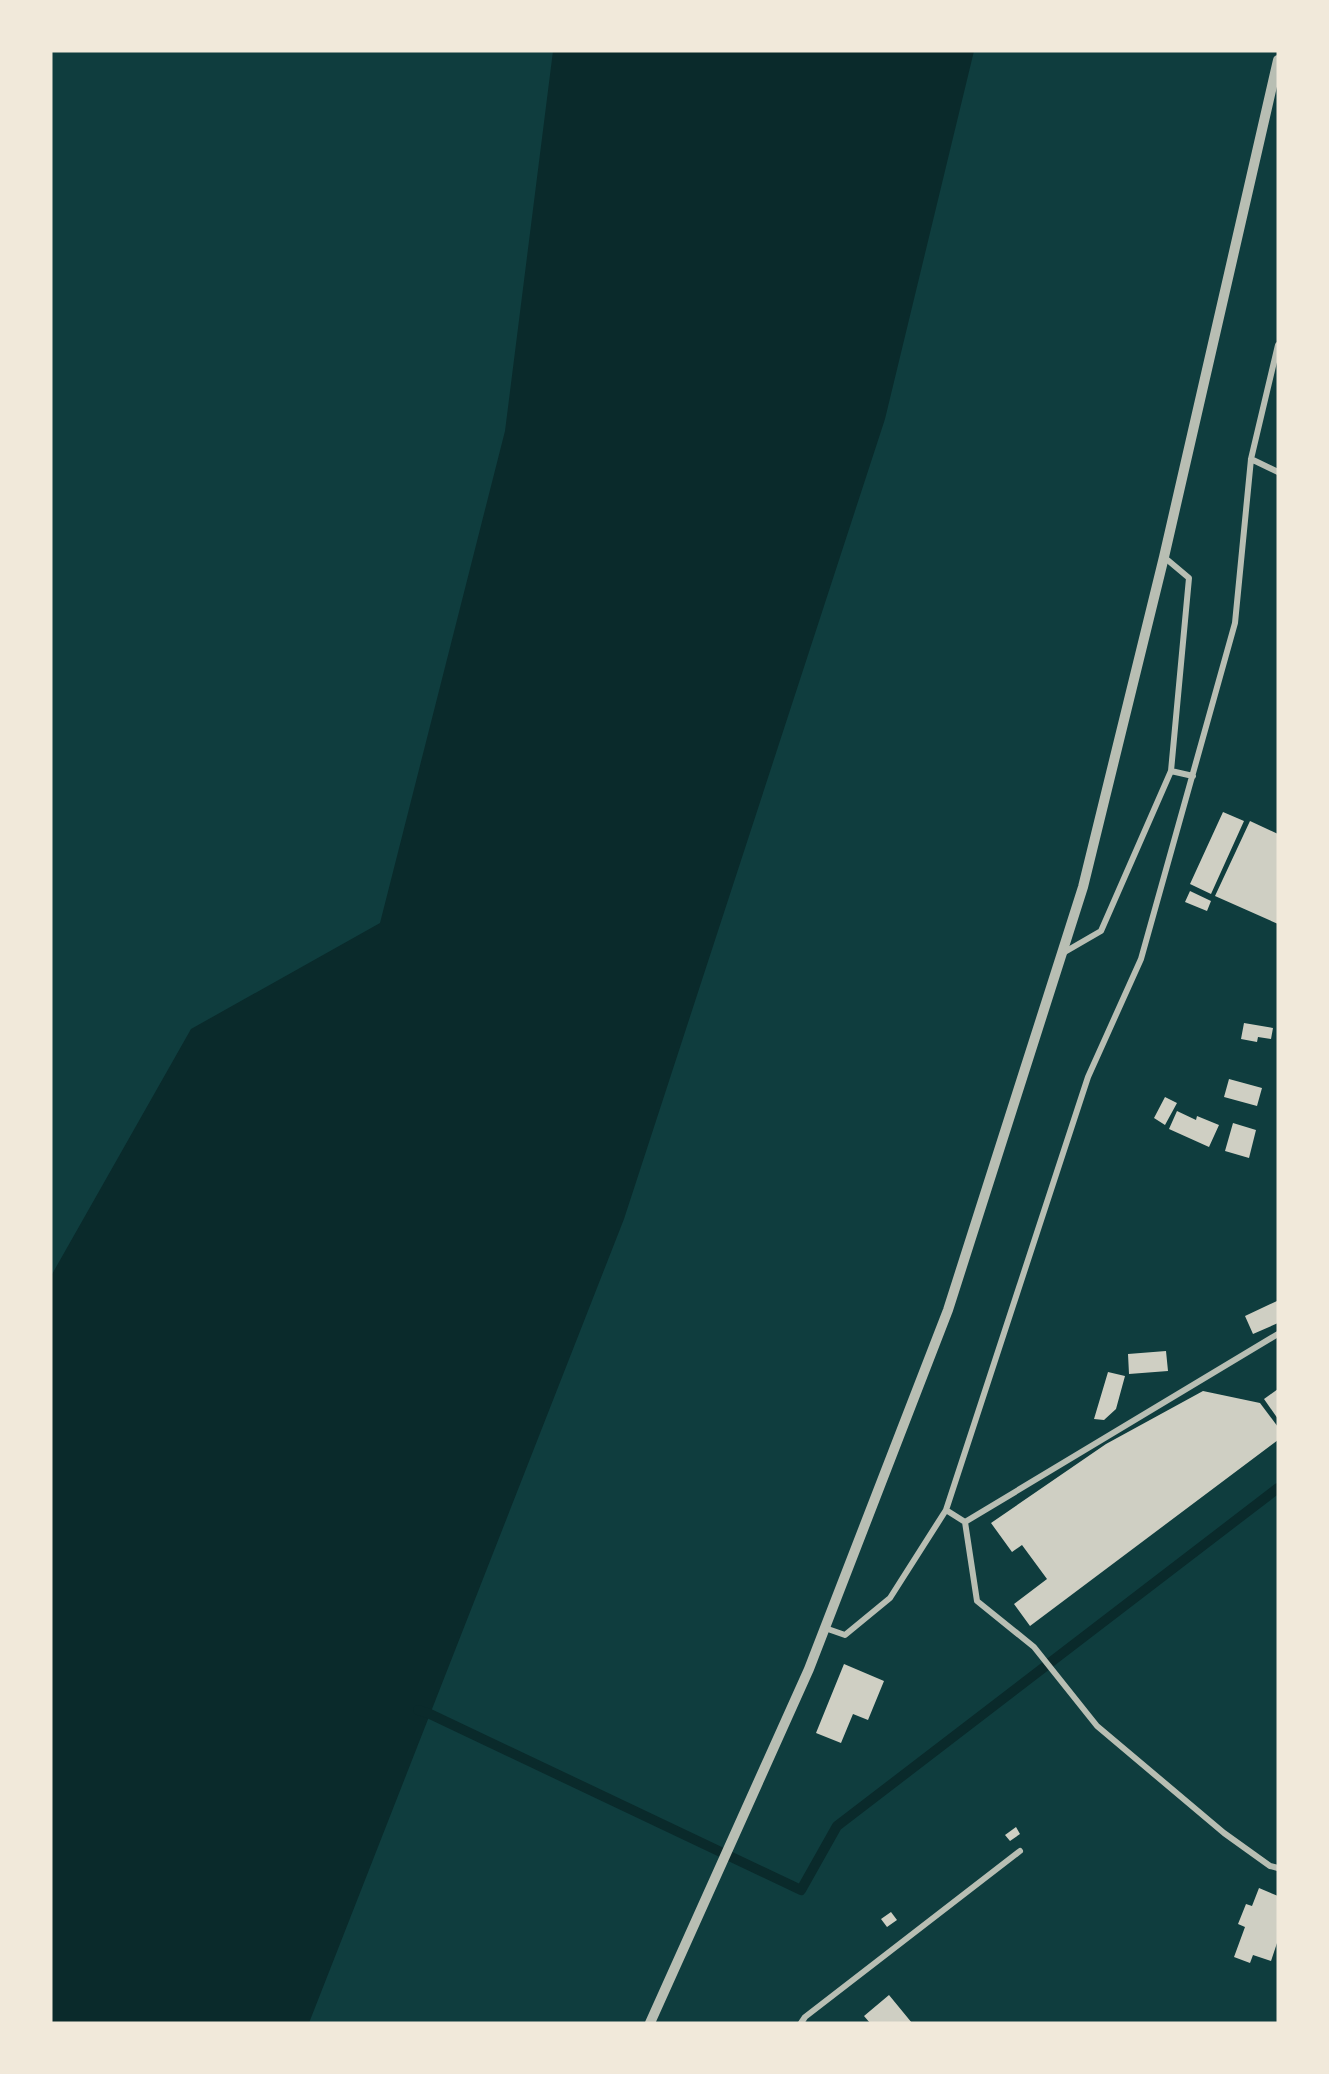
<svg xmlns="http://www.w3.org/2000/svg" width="1329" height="2074" font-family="'Archivo Narrow',sans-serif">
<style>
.water{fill:#0a2a2b}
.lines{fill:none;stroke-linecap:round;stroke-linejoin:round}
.stream{stroke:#0a2a2b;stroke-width:10}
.building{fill:#cfcfc3}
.minor{stroke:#b8beb3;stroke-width:6}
.tertiary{stroke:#b8beb3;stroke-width:10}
</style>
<rect width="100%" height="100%" fill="#0f3d3e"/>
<path class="water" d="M 553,51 L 974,51 L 885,419 L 624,1219 L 309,2023 L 51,2023 L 51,1276 L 191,1029 L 380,923 L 505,431 Z"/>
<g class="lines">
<path class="stream" d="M 418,1710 L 430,1714 L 801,1890 L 837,1826 L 1278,1488"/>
</g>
<path class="building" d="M 1223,812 L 1244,821 L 1211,894 L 1190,884 Z
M 1250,821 L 1278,834 L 1278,924 L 1215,896 Z
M 1190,891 L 1211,901 L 1207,911 L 1185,902 Z
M 1244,1023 L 1273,1028 L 1271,1039 L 1258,1037 L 1257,1042 L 1241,1039 Z
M 1229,1079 L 1262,1088 L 1257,1106 L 1224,1097 Z
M 1165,1097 L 1177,1103 L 1165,1125 L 1154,1118 Z
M 1177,1111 L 1196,1120 L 1197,1116 L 1219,1125 L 1209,1147 L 1169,1129 Z
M 1233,1123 L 1256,1130 L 1249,1158 L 1225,1151 Z
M 1277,1301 L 1278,1323 L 1253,1334 L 1245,1316 Z
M 1166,1351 L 1168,1371 L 1129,1374 L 1128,1354 Z
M 1108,1372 L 1125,1376 L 1116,1409 L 1104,1420 L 1094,1419 Z
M 1278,1389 L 1278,1419 L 1264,1399 Z
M 1203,1391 L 1260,1403 L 1278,1427 L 1278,1440 L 1030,1626 L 1014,1604 L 1047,1579 L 1022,1545 L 1012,1552 L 991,1523 L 1106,1444 Z
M 844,1664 L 884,1681 L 868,1720 L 853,1714 L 841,1743 L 816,1733 Z
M 1016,1827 L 1020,1834 L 1010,1841 L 1005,1835 Z
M 1259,1888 L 1278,1896 L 1278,1940 L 1271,1961 L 1253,1955 L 1250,1963 L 1234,1957 L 1245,1927 L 1238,1924 L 1246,1904 L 1252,1906 Z
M 891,1912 L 897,1920 L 887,1927 L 881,1919 Z
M 889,1995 L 912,2023 L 870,2023 L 864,2016 Z"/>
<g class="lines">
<path class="minor" d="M 1251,459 L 1278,472
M 1171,771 L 1193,776
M 1063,953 L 1101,931 L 1171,771 L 1189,578 L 1164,557
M 946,1510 L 965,1522 L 977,1601 L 1034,1647 L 1097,1726 L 1224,1833 L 1270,1866 L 1278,1868
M 965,1522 L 1278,1334
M 825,1628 L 845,1635 L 890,1598 L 946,1510 L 1088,1077 L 1141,959 L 1235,623 L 1251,459 L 1278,345
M 801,2023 L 805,2017 L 1020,1851"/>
<path class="tertiary" d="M 650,2023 L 809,1669 L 948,1310 L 1062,953 L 1083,887 L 1164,557 L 1278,60"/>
</g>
<rect width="1329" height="2074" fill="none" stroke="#f1e9da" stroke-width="105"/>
</svg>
